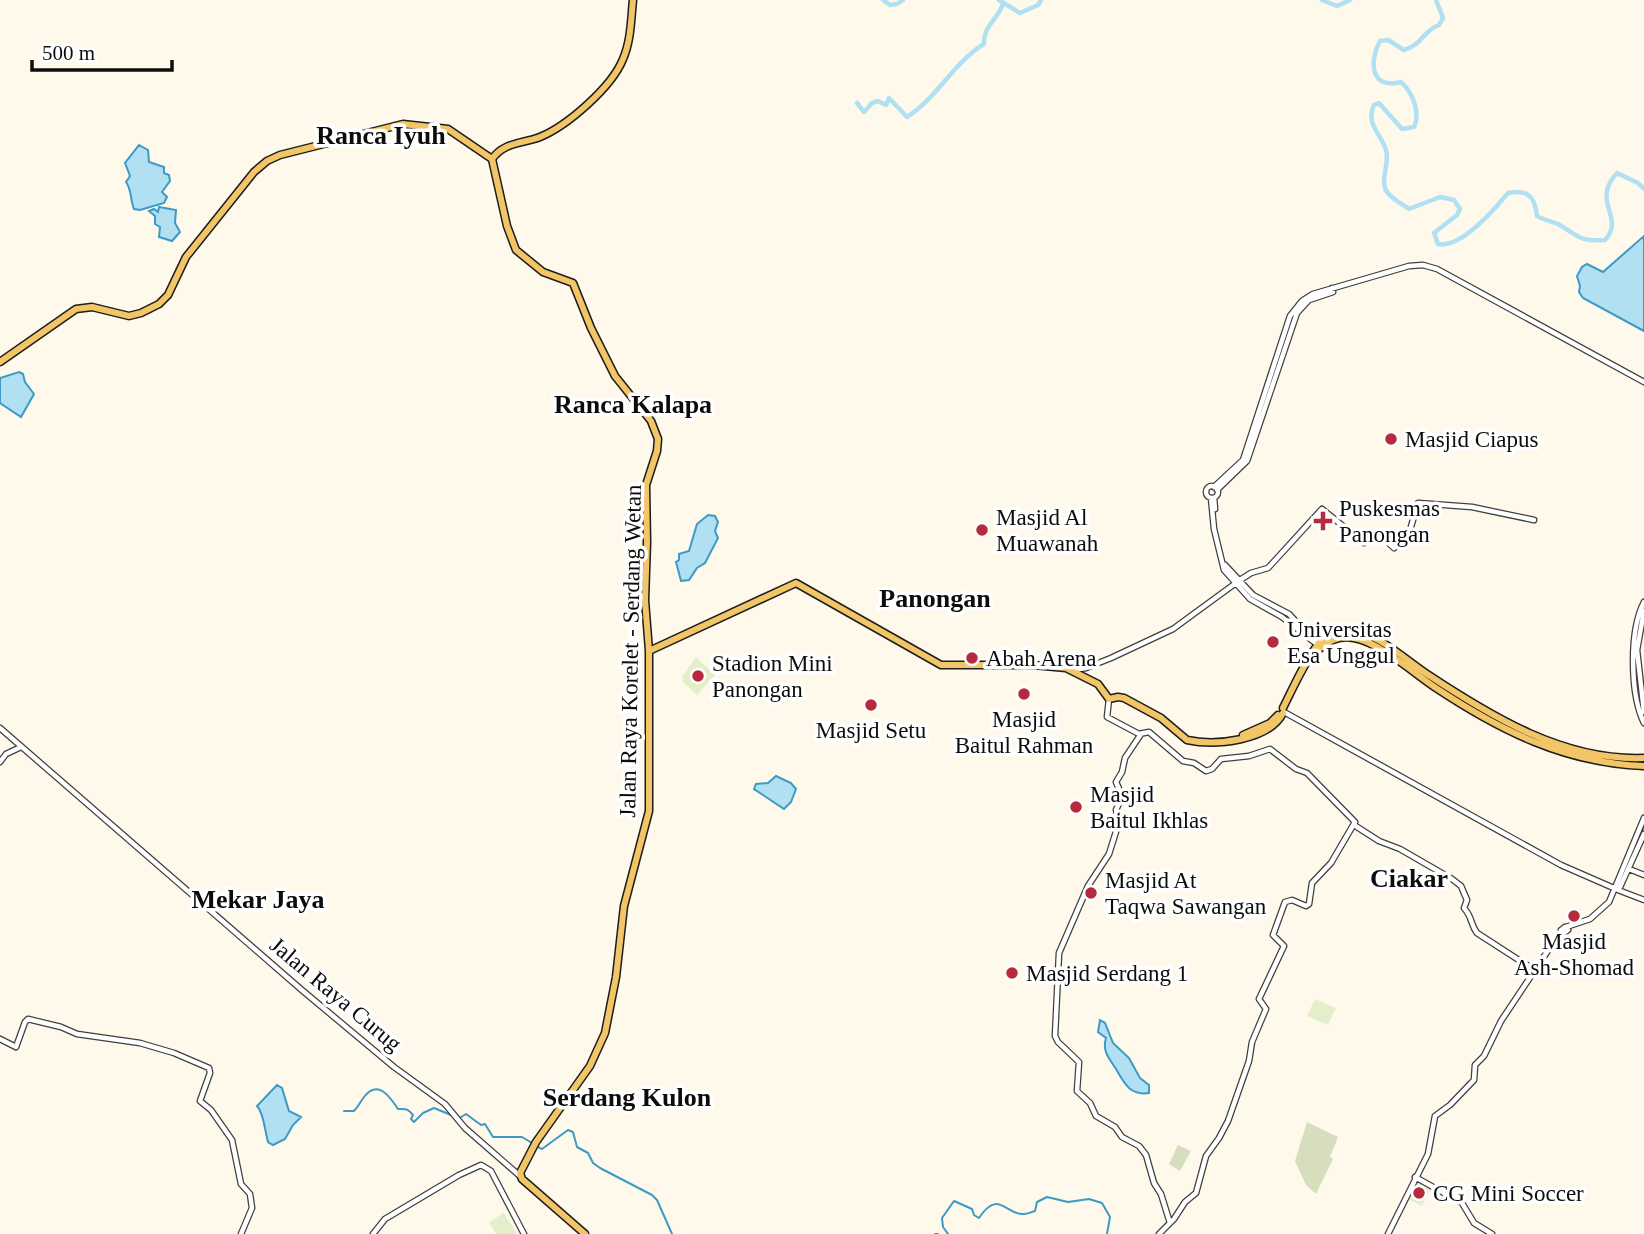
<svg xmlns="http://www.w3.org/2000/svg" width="1644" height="1234" font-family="'Times New Roman',serif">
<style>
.cemetery{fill:#d6debe}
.pitch{fill:#e4eec8}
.water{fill:#b2e0f3;stroke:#3c9ac7;stroke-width:2}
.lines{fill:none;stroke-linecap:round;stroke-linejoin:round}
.stream{stroke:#3c9ac7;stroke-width:2}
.river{stroke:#b2e0f3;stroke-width:4.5}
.minor-casing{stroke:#3f3f3f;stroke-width:7}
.major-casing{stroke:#1d1d1d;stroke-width:9}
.minor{stroke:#fff;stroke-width:4.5}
.major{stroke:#f2c667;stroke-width:6}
.poi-dot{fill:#b52a3c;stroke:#fff;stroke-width:2.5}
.labels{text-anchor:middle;stroke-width:7;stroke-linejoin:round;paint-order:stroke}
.poi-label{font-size:23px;fill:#0c0c0c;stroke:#fff;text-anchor:start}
.street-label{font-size:23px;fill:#0c0c0c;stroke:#fff}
.quarter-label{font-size:26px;font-weight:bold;fill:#0c0c0c;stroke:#fff}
</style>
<rect width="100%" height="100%" fill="#fef9eb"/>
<path class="cemetery" d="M 1307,1122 L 1338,1137 L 1330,1157 L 1333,1159 L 1316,1194 L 1306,1185 L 1295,1161 Z
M 1178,1145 L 1191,1151 L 1180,1171 L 1169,1164 Z"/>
<path class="pitch" d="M 696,657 L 715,675 L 697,695 L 683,682 L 682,677 Z
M 1315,999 L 1336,1008 L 1328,1025 L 1307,1016 Z
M 1418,1181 L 1431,1188 L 1422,1206 L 1407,1198 L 1415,1182 Z
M 504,1213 L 517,1234 L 496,1234 L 489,1222 Z"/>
<path class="water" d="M 139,145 L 148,150 L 149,162 L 164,167 L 164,173 L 169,175 L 170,181 L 162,192 L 167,197 L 164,203 L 140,210 L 134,209 C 130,200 132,190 126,182 L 130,176 L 125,163 Z
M 159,207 L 176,210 L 175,223 L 180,232 L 172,241 L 159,237 L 160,227 L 155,224 L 155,216 L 149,211 L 154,209 L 158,212 Z
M 1644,236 L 1644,331 L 1583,298 L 1579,292 L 1580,286 L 1577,276 L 1582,267 L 1587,264 L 1603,272 Z
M 19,372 L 23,374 L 25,382 L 34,394 L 21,417 L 0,403 L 0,378 Z
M 708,515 L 715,516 L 718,522 L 715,531 L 718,538 L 705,563 L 697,568 L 689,580 L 681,581 L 676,562 L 679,560 L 679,554 L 689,551 L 697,524 Z
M 776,776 L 791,783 L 796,789 L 791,802 L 784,809 L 754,789 L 756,784 L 768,783 Z
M 1100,1020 L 1105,1023 L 1113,1043 L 1129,1058 L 1140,1078 L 1149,1085 L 1149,1093 C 1130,1096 1124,1083 1116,1069 C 1109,1058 1102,1051 1106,1038 L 1098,1032 Z
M 277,1085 L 282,1088 L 289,1111 L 301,1117 L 293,1125 L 285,1139 L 273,1145 L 268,1142 C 265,1132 264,1113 257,1106 Z"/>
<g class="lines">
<path class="stream" d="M 1639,838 L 1644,827
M 344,1111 L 354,1111 C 359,1106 360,1102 364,1097 C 379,1078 391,1099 398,1109 C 406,1109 407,1108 413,1115 L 411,1119 L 414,1122 L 423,1113 L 434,1108 L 451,1115
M 458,1119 L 466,1114 L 481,1125 L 485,1124 L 493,1137 L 522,1137 L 532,1143
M 536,1146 L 542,1149 L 568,1130 L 573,1132 L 577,1147 L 588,1153 L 593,1163 L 600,1168 L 652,1195 L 657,1200 L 672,1234
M 935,1234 L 938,1234
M 948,1234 L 943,1227 L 942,1218 L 954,1201 L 972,1209 L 974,1215 L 979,1218 C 999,1188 1006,1216 1024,1214 C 1028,1214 1031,1212 1035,1211 L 1037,1202 L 1047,1197 L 1068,1202 L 1089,1199 L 1102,1203 L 1110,1217 L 1107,1234"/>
<path class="river" d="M 883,0 L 890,5 L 897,4 L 903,0
M 999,0 L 1020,13 L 1038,5 L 1041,0
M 1322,0 L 1337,6 L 1350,0
M 1436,0 L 1443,18 L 1439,25 C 1421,32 1425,43 1404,50 L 1388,40 L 1380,41 C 1369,61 1370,90 1401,82 C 1412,92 1421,112 1414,127 L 1402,129 L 1379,103 L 1374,105 C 1365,124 1381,133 1386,150 C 1390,163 1381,176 1385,188 C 1387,196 1402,204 1409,209 L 1440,197 L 1454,200 L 1460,209 L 1457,215 L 1434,233 L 1438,244 C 1461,249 1494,210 1508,193 C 1527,189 1535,196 1537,216 C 1543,220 1551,221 1558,224 C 1579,236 1579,242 1605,240 C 1626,217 1590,202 1617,173 L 1638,183 L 1644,189
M 857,103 L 864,112 L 872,103 L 878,101 L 886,105 L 889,98 L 907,117 C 938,97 954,62 984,44 C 983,26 998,19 1003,4"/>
<g class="minor-casing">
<path id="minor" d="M1206 492a6 6 0 1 1 12 0a6 6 0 1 1-12 0Z
M 1214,487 L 1243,460 L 1290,316 L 1302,301 L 1313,294 L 1409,266 L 1423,265 L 1437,269 L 1644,382
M 1217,490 L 1247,461 L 1297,313 L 1309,300 L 1333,292 L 1332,288
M 1211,498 L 1214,529 L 1224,570 L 1250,599 L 1282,617 L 1318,645
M 1214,498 L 1215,509
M 1225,565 L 1253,595 L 1289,614 L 1304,630 L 1321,641
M 1644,602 C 1629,631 1630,694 1644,723
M 1644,611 L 1637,650 L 1644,712
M 1073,670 L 1086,668 L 1111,658 L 1173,629 L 1240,580 L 1251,573 L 1268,568 L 1322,509 L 1364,543 L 1378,533 L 1394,548 L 1410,530 L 1418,503 L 1472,507 L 1534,520
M 1109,699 L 1107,717 L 1139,734 L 1149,732 L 1183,761 L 1194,763 L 1206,771 L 1212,769 L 1221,759 L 1249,756 L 1270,749 L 1296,769 L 1307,773 L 1355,822 L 1331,863 L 1312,883 L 1309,904 L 1306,906 L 1292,900 L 1285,902 L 1273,935 L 1284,946 L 1259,999 L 1266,1009 L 1252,1042 L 1249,1061 L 1228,1121 L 1219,1138 L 1206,1156 L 1196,1193 L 1185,1202 L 1174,1219 L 1159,1234
M 1284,712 L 1561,865 L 1616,889
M 0,728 L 303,991 L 394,1067 L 445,1104 L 465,1128 L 520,1176
M 1141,734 L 1125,758 L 1122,772 L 1116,782 L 1122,796 L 1116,810 L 1119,822 L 1109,854 L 1088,886 L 1059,953 L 1055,1036 L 1058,1042 L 1079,1062 L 1077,1091 L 1090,1103 L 1096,1116 L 1115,1127 L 1122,1137 L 1139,1146 L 1146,1155 L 1154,1183 L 1161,1194 L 1170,1223
M 0,762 L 6,754 L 21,747
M 1354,825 L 1379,841 L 1400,849 L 1452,879 L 1461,886 L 1467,900 L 1464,908 C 1473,918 1470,924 1477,933 L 1536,971
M 1629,869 L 1644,875
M 1620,887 L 1644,834
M 1618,890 L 1644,900
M 1565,927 L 1568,930 L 1564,933 L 1561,930 Z
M 1566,927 L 1590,919 L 1609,902 L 1644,818
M 0,1039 L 16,1047 L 25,1022 L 28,1019 L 61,1027 L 77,1034 L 140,1043 L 174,1053 L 209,1068 L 210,1073 L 200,1101 L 211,1110 L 232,1140 L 241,1184 L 250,1194 L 252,1208 L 241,1234
M 1415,1177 L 1462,1203 L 1474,1223 L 1492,1234
M 373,1234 L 385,1219 L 459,1175 L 481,1165 L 491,1171 L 524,1234
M 1388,1234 L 1428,1154 L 1435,1116 L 1450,1105 L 1474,1080 L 1475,1065 L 1484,1056 L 1501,1021 L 1561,931"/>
</g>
<g class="major-casing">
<path id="major" d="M 492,159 L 507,226 L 516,250 L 543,272 L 573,283 L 591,328 L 615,376 L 651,421 L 658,439 L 657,451 L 646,485 L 647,542 L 645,600 L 649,651 L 649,811 L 624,906 L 616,977 L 605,1033 L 590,1066 L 536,1142 L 520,1173 L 522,1179 L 585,1234
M 492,159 C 504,142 522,144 540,137 C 567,126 612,87 623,59 C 631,41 631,19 633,0
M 0,362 L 76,309 L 92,307 L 129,316 L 141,313 L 159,304 L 168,295 L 186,257 L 254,172 L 267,161 L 280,155 L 403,124 L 448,129 L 492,159
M 649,651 L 796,583 L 941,665 L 1033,665 L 1066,668 L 1098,684 L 1109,699 L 1118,697 L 1124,698 L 1161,718 L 1187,740 C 1215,746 1269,741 1283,713
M 1316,653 C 1325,641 1340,635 1354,638 C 1379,642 1415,674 1436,688 C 1501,731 1565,763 1644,766
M 1283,708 C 1291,692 1313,643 1327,636 C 1336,631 1349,629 1359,632 C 1384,639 1406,660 1427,674 C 1492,717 1564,761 1644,758
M 1243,735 L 1270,723 L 1278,715"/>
</g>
<use href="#minor" class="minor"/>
<use href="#major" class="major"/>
</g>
<g class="poi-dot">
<circle cx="1391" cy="439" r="7"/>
<path d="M1319.5 510.5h7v7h7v7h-7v7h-7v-7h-7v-7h7z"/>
<circle cx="982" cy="530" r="7"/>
<circle cx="1273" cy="642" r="7"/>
<circle cx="972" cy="658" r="7"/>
<circle cx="698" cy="676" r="7"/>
<circle cx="1024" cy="694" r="7"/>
<circle cx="871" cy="705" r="7"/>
<circle cx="1076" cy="807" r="7"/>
<circle cx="1091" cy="893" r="7"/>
<circle cx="1574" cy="916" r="7"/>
<circle cx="1012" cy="973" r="7"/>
<circle cx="1419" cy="1193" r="7"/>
</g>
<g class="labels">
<g class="poi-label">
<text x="1405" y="447">Masjid Ciapus</text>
<text x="1339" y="516">Puskesmas<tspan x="1339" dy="26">Panongan</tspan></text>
<text x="996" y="525">Masjid Al<tspan x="996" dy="26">Muawanah</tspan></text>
<text x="1287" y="637">Universitas<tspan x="1287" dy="26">Esa Unggul</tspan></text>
<text x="986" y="666">Abah Arena</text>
<text x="712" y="671">Stadion Mini<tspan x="712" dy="26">Panongan</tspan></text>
<text x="1024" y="727" text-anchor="middle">Masjid<tspan x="1024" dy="26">Baitul Rahman</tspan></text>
<text x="871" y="738" text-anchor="middle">Masjid Setu</text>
<text x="1090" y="802">Masjid<tspan x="1090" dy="26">Baitul Ikhlas</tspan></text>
<text x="1105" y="888">Masjid At<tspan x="1105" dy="26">Taqwa Sawangan</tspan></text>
<text x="1574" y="949" text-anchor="middle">Masjid<tspan x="1574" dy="26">Ash-Shomad</tspan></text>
<text x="1026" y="981">Masjid Serdang 1</text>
<text x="1433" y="1201">CG Mini Soccer</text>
</g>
<g class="street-label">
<text transform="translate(630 651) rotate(-89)" y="8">Jalan Raya Korelet - Serdang Wetan</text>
<text transform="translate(336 994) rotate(40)" y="8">Jalan Raya Curug</text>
</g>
<g class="quarter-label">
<text x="381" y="144">Ranca Iyuh</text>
<text x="633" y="413">Ranca Kalapa</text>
<text x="935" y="607">Panongan</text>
<text x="1409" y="887">Ciakar</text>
<text x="258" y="908">Mekar Jaya</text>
<text x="627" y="1106">Serdang Kulon</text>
</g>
</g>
<path d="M32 60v10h140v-10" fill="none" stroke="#0c0c0c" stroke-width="3.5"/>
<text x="42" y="60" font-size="21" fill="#0c0c0c" stroke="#ffffff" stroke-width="5" paint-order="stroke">500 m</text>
</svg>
